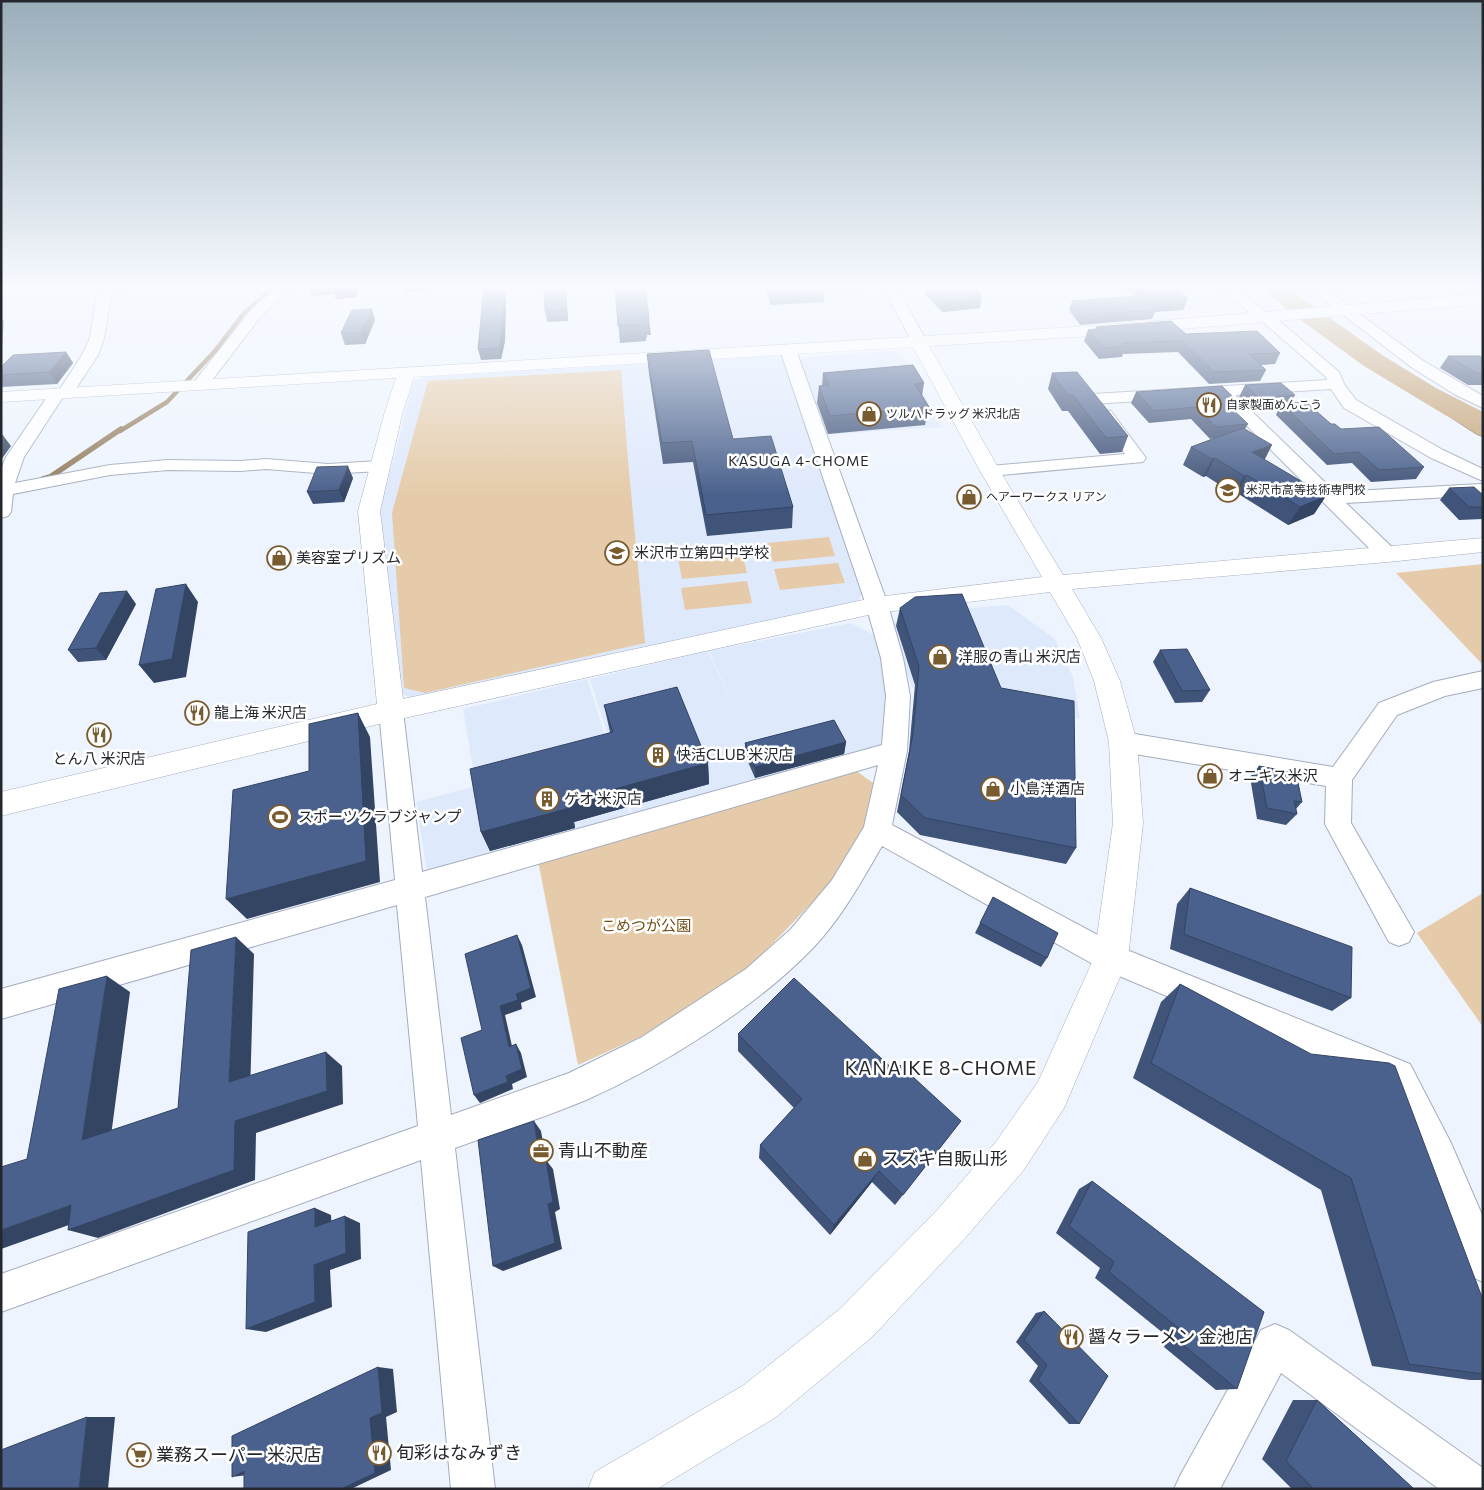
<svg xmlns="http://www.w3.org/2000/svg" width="1484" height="1490" font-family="Commissioner,'Noto Sans JP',sans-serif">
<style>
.built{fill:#dfe9fc}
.green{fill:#e5cba9}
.water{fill:#c4a273;stroke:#947d5e}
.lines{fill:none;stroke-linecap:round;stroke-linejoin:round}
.stream-far1{stroke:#947d5e;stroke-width:4.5}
.stream{stroke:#947d5e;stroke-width:5.5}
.river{fill:#c4a273;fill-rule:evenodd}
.street-casing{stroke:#a4adbd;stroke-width:2}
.secondary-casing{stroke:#a4adbd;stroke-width:1}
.street{fill:#fff;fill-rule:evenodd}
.secondary{fill:#fff;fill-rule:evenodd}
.wall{fill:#405379}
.shaded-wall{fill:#344463}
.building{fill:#4a618d;stroke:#344463}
.labels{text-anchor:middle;stroke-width:5;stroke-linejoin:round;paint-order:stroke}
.far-poi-label{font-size:12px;fill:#24282e;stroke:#fff;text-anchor:start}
.far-neighbourhood-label{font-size:14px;letter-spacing:1px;fill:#24282e;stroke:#fff}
.poi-label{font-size:15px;fill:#24282e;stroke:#fff;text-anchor:start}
.park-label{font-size:15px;fill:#704d14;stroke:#fff}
.near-poi-label{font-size:18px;fill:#24282e;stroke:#fff;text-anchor:start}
.near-neighbourhood-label{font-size:19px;letter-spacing:1px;fill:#24282e;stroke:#fff}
</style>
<rect width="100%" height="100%" fill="#eef4fe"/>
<path class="built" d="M 761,286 L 855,286 L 863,301 L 768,307 Z
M 892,351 L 903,355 L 942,427 L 823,435 L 797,362 L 807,357 Z
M 771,355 L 784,360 L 864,593 L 855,603 L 419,700 L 400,694 L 379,514 L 414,381 L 429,376 Z
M 1008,605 L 1055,639 L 1073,677 L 1080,719 L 912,688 L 891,627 L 905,613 Z
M 851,623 L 877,636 L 891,697 L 885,751 L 748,787 L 737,763 L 747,787 L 634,819 L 590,679 L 708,651 L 739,719 L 709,651 Z
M 587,679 L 632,820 L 428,879 L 416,802 L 476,786 L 463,709 Z"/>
<path class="green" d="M 621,370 L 628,460 L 645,643 L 425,693 L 404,688 L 392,513 L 428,381 Z
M 829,537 L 835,556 L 773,562 L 767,543 Z
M 742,553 L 747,573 L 682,579 L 678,559 Z
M 838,563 L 845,583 L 780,590 L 774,569 Z
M 1483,564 L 1483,663 L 1481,663 L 1396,573 Z
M 747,581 L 752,603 L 685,610 L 681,588 Z
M 852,768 L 876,785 L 864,826 L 831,883 L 752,965 L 704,1000 L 642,1036 L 578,1065 L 538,861 Z
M 1483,893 L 1483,1027 L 1417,933 Z"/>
<path class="water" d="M 1384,374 L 1483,420 L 1483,437 L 1476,434 Z"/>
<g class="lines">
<path class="stream-far1" d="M 1462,286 L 1483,287
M 120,431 L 167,402 L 215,351 L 244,313 L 276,286"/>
<path class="stream" d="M 43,479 L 50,477 L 121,429"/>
<path class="river" d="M 1260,286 L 1285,286 L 1382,355 L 1436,388 L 1483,412 L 1483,431 L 1473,429 L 1445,415 L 1364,366 L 1287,310 Z"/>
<g class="street-casing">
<path id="street" d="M 108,286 L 125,286 L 111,296 L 104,338 L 98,355 L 71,396 L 63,397 L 24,457 L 15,483 L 110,465 L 168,460 L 240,461 L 266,459 L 328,464 L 380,461 L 386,462 L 389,466 L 386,470 L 380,471 L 328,474 L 266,469 L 240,471 L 168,470 L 110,475 L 13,494 L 11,512 L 8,516 L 1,518 L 1,469 L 6,457 L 52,390 L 60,389 L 82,355 L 90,338 L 97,294 Z
M 279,286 L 294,286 L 262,315 L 206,388 L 194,388 L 192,385 L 194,382 L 252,309 Z
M 882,286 L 896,286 L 927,342 L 924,345 L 914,345 Z
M 1220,286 L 1235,286 L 1266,313 L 1271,314 L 1339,372 L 1344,384 L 1356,400 L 1443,450 L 1483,469 L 1483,481 L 1431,458 L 1344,408 L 1331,389 L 1235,395 L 1335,492 L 1481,484 L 1483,485 L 1483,495 L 1346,503 L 1395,550 L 1398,555 L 1395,560 L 1388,561 L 1381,560 L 1217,396 L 1093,404 L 1087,402 L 1085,399 L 1087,396 L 1093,394 L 1327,380 L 1326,377 L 1262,321 L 1257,320 Z
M 1306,286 L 1322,286 L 1422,360 L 1483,396 L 1483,408 L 1454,394 L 1411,367 Z
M 788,345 L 793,347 L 796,350 L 888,605 L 903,658 L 910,696 L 907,751 L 892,825 L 1122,948 L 1410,1064 L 1451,1143 L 1483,1217 L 1483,1282 L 1470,1276 L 1425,1165 L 1386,1088 L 1100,968 L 882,846 C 861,882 841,919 812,949 C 755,1008 661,1067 586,1100 C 543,1118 498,1132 455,1148 L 495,1489 L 451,1489 L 421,1160 L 1,1312 L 1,1274 L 418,1126 L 397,905 L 1,1019 L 1,989 L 395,880 L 379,711 L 382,705 L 391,702 L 400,705 L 403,711 L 422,872 L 882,745 L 886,696 L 881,658 L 866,605 L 780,350 L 783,347 ZM 878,765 L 864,827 L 832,880 L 791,929 L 746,969 L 642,1037 L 569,1073 L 451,1115 L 425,897 Z
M 1105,410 L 1111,411 L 1143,454 L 1146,458 L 1143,462 L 990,476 L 984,475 L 981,471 L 984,467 L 990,466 L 1125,454 L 1097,415 L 1099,411 Z
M 1483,671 L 1483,688 L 1445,696 L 1397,715 L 1352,780 L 1351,823 L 1414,932 L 1409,942 L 1399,946 L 1389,942 L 1325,824 L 1326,786 L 1123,752 L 1114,749 L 1111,742 L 1114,735 L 1123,732 L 1333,767 L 1379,703 L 1433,682 Z
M 1275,1324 L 1289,1330 L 1483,1468 L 1483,1489 L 1439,1489 L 1281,1373 L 1220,1489 L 1174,1489 L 1181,1474 L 1261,1330 Z"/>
</g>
<g class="secondary-casing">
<path id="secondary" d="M 1483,294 L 1483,304 L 1107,335 L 929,346 L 1000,471 L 1063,575 L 1483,538 L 1483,552 L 1388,562 L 1072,589 L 1101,638 L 1120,681 L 1137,742 L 1143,823 L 1128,958 L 1064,1108 L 1023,1171 L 966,1237 L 871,1338 L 776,1417 L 657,1489 L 588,1489 L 595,1472 L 744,1385 L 841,1308 L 938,1209 L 995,1143 L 1038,1082 L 1094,958 L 1113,823 L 1109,742 L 1094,681 L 1077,638 L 1050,592 L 877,613 L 391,721 L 1,816 L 1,792 L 377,704 L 358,511 L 384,415 L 396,378 L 1,402 L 1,392 L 1107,325 ZM 913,347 L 980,471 L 1042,577 L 877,597 L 403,699 L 380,511 L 402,415 L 414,377 Z"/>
</g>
<use href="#street" class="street"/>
<use href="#secondary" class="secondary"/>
</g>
<path class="wall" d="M 308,286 L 358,286 L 357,297 L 336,299 L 334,294 L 311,296 Z
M 615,286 L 663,286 L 645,287 L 649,318 L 651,335 L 647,335 L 647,337 L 646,338 L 646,341 L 620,343 Z
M 764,286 L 825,286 L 824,302 L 771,305 Z
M 926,286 L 975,286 L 980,308 L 942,312 L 925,294 Z
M 1124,286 L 1174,286 L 1188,299 L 1183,310 L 1155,312 L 1152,319 L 1080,325 L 1069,310 L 1072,301 L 1135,296 Z
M 566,291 L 568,321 L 547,322 L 545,311 Z
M 506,297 L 505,341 L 501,359 L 481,360 L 478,349 Z
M 375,320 L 365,344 L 345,345 L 341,333 Z
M 1096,327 L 1186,334 L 1280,353 L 1275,364 L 1261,365 L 1266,370 L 1260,381 L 1209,384 L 1178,352 L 1123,354 L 1122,357 L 1099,359 L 1084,341 L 1088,330 L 1095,330 Z
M 66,352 L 73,363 L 57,384 L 1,387 L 1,367 Z
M 647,354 L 733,439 L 793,507 L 792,528 L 707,536 L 693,462 L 663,464 L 649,374 Z
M 1448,356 L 1483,358 L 1483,385 L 1468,385 L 1440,368 Z
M 823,373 L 924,383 L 922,396 L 929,407 L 925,425 L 828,434 L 817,403 L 819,386 L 822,386 Z
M 1052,373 L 1128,436 L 1122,452 L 1100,454 L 1068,411 L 1062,411 L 1048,389 Z
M 1245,385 L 1295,395 L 1291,403 L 1331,424 L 1424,467 L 1416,479 L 1371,482 L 1352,463 L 1327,465 L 1276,415 L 1279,408 L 1254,411 L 1239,397 Z
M 1136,392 L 1237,401 L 1233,410 L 1248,424 L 1245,429 L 1264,460 L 1326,496 L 1314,514 L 1288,525 L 1237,493 L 1234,494 L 1206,476 L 1203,477 L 1183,465 L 1191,447 L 1214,438 L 1210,439 L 1191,419 L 1149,423 L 1131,403 Z
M 353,478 L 344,502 L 313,504 L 307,492 Z
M 1449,488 L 1483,495 L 1483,519 L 1459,520 L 1440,500 Z
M 136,604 L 106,660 L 78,662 L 68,650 Z
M 900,608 L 1001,688 L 1076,848 L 1066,864 L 920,835 L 897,812 L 909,751 L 915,685 L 896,626 Z
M 1160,650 L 1210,690 L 1202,702 L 1175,703 L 1153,662 Z
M 604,705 L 708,763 L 709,784 L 574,822 L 575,828 L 490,851 L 481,832 L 610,732 Z
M 846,742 L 844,754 L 755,778 L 745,755 L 745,743 Z
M 1259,766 L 1302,802 L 1296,809 L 1297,814 L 1286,825 L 1257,819 L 1250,777 Z
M 1190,888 L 1351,998 L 1332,1011 L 1170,949 L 1177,904 Z
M 993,897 L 1047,958 L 1041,967 L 975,933 Z
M 1180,984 L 1483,1300 L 1483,1380 L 1470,1380 L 1372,1366 L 1321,1190 L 1133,1078 L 1161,1002 Z
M 738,1034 L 895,1071 L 961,1121 L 895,1205 L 872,1182 L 830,1235 L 759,1158 L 760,1145 L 794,1108 L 738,1051 Z
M 1092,1181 L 1237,1389 L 1216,1390 L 1164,1347 L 1168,1337 L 1095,1278 L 1100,1268 L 1056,1233 L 1079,1189 Z
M 1044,1311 L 1079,1424 L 1069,1424 L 1029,1381 L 1038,1366 L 1016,1342 L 1036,1313 Z
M 1293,1400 L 1317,1400 L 1414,1489 L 1292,1489 L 1262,1459 Z"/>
<path class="shaded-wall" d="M 354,286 L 358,286 L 357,297 L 336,299 L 333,290 Z
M 404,286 L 426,286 L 426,291 L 406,292 Z
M 504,286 L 506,297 L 505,341 L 501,359 L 499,348 Z
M 565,286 L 566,291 L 568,321 L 566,310 Z
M 982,297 L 980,308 L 942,312 L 944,302 Z
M 372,309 L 375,320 L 365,344 L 361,333 Z
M 1,317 L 4,321 L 1,359 Z
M 66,352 L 73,363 L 57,384 L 49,372 Z
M 2,434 L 11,446 L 1,460 L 1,435 Z
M 1272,445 L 1263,463 L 1252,452 Z
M 1215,458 L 1206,476 L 1203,477 L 1212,459 Z
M 348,466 L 353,478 L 344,502 L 339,490 Z
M 1247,475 L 1237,493 L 1234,494 L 1244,476 Z
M 1326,496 L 1314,514 L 1288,525 L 1300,507 Z
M 186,584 L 198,602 L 186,677 L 154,683 L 139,665 Z
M 127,591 L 136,604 L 106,660 L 96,648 Z
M 358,713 L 370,737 L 380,882 L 247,919 L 226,899 Z
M 846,742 L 844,754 L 755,778 L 755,767 Z
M 708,763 L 709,784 L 574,822 L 575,828 L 490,851 L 481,832 L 568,802 Z
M 517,935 L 522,945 L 536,997 L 521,1003 L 522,1009 L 505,1015 L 514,1055 L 509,1047 L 500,1006 L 516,994 Z
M 236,937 L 254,954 L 250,1095 L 229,1082 Z
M 107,976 L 130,992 L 109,1151 L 82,1140 Z
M 516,1044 L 521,1053 L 527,1077 L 512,1084 L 513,1089 L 480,1103 L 474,1095 L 506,1076 Z
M 326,1052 L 342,1066 L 343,1104 L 256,1133 L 255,1180 L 98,1238 L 68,1230 L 235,1121 Z
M 534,1121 L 541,1131 L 548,1171 L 540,1162 Z
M 546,1160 L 553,1169 L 560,1209 L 555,1212 L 562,1249 L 503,1271 L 493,1266 L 548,1204 Z
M 879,1171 L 872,1182 L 830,1235 L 834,1225 Z
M 71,1205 L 100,1214 L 1,1249 L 1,1230 Z
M 315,1208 L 331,1215 L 332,1234 L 315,1227 Z
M 345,1216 L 360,1223 L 361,1259 L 330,1270 L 332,1307 L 266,1332 L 246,1329 L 314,1265 Z
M 378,1367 L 393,1369 L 397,1412 L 386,1417 L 391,1470 L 351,1489 L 341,1489 L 370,1418 Z
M 87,1417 L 115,1417 L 108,1489 L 79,1489 Z
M 244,1471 L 255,1474 L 232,1477 Z"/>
<path class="building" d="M 334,286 L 354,286 L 353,288 L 333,290 Z
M 504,286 L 502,330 L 499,348 L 478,349 L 484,288 Z
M 544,286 L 565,286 L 566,310 L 545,311 Z
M 615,286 L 645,286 L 649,318 L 646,318 L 646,321 L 644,321 L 644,324 L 618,326 Z
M 770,286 L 817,286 L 772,289 Z
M 930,286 L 975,286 L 982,297 L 944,302 Z
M 1140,286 L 1174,286 L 1188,299 L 1156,301 Z
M 1141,296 L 1156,310 L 1083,315 L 1072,301 Z
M 372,309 L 361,333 L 341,333 L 352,310 Z
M 1171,321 L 1186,334 L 1257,331 L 1280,353 L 1249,354 L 1266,370 L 1214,372 L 1183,341 L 1123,343 L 1126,346 L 1103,348 L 1088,330 L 1098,329 L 1096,327 Z
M 709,350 L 733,439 L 771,436 L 793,507 L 706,515 L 692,441 L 662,443 L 647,354 Z
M 66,352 L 49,372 L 1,375 L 1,367 L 13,355 Z
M 1448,356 L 1480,356 L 1483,358 L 1483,373 L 1476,373 Z
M 913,365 L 924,383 L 915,384 L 929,407 L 830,416 L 819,386 L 829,385 L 823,373 Z
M 1077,372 L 1128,436 L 1106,438 L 1073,395 L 1068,395 L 1052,373 Z
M 1281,383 L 1295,395 L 1260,399 L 1245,385 Z
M 1222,386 L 1237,401 L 1226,403 L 1248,424 L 1216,427 L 1196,407 L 1154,411 L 1136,392 Z
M 1306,402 L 1331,424 L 1335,424 L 1341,429 L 1379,427 L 1424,467 L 1379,470 L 1359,452 L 1334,454 L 1282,404 Z
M 1243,428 L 1272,445 L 1252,452 L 1326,496 L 1300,507 L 1247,475 L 1244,476 L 1215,458 L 1212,459 L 1191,447 Z
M 348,466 L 339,490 L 307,492 L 317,467 Z
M 1474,487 L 1483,495 L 1483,507 L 1469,507 L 1449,488 Z
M 186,584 L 172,659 L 139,665 L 156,589 Z
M 127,591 L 96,648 L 68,650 L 100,593 Z
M 962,594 L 1001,688 L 1074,701 L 1076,848 L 925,818 L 901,795 L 913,734 L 919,667 L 900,608 L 915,597 Z
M 1187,649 L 1210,690 L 1182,691 L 1160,650 Z
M 677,687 L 708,763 L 568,802 L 570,808 L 481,832 L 470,769 L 613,732 L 604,705 Z
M 358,713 L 366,861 L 226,899 L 233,790 L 309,771 L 309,724 Z
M 834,720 L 846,742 L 755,767 L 745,743 Z
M 1259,766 L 1296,773 L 1302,802 L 1294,801 L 1297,814 L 1267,808 Z
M 1190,888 L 1352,947 L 1351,998 L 1184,934 Z
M 993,897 L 1058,933 L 1047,958 L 980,923 Z
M 517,935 L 531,988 L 516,994 L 518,1000 L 500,1006 L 509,1047 L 516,1044 L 522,1069 L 506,1076 L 508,1082 L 474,1095 L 461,1038 L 482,1030 L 465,954 Z
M 236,937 L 229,1082 L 326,1052 L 327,1091 L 235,1121 L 234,1170 L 68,1230 L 71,1205 L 1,1230 L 1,1167 L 27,1159 L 59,989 L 107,976 L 82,1140 L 178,1108 L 191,950 Z
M 794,978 L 895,1071 L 900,1065 L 961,1121 L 903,1195 L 879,1171 L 834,1225 L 760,1145 L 802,1099 L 738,1034 Z
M 1180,984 L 1311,1054 L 1389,1063 L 1395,1066 L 1483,1300 L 1483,1374 L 1409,1364 L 1351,1178 L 1151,1063 Z
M 534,1121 L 540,1162 L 546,1160 L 553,1202 L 548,1204 L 555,1243 L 493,1266 L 478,1140 Z
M 1092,1181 L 1264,1312 L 1237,1389 L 1182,1344 L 1186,1334 L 1109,1272 L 1114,1262 L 1069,1226 Z
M 315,1208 L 315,1227 L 345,1216 L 346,1253 L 314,1265 L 315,1302 L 246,1329 L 248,1232 Z
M 1044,1311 L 1108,1376 L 1079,1424 L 1038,1380 L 1047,1365 L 1024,1340 Z
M 378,1367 L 382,1413 L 370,1418 L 375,1473 L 341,1489 L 244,1489 L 244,1471 L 232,1477 L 232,1436 Z
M 1317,1400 L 1374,1452 L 1414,1489 L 1314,1489 L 1286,1461 Z
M 87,1417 L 79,1489 L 1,1489 L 1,1450 Z"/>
<linearGradient id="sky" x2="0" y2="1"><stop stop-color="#99adb9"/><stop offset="0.58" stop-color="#f7faff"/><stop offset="1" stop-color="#f7faff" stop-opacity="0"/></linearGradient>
<rect width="1484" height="495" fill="url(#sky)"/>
<defs>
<g id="restaurant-ring" transform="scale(1.25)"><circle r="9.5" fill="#fff" stroke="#795b30" stroke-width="1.5"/><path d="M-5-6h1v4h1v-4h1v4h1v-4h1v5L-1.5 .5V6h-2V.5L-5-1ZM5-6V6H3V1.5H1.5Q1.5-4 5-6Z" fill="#795b30"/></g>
<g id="shop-ring" transform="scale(1.25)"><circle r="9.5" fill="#fff" stroke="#795b30" stroke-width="1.5"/><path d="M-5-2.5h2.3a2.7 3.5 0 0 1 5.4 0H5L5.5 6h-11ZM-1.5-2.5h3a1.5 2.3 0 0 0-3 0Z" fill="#795b30"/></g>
<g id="school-ring" transform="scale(1.25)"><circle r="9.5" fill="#fff" stroke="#795b30" stroke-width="1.5"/><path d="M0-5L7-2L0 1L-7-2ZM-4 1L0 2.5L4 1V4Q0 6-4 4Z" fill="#795b30"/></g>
<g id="building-ring" transform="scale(1.25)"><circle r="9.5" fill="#fff" stroke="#795b30" stroke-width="1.5"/><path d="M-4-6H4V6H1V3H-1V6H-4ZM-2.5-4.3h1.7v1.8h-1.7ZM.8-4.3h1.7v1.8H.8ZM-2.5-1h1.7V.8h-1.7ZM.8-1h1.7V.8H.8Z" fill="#795b30"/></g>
<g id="stadium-ring" transform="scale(1.25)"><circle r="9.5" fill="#fff" stroke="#795b30" stroke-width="1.5"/><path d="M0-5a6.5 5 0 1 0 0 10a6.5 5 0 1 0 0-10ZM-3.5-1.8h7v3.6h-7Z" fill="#795b30"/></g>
<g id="office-ring" transform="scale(1.25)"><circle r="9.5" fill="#fff" stroke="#795b30" stroke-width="1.5"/><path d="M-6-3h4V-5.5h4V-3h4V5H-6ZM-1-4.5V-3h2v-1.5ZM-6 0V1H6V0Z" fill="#795b30"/></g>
<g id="supermarket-ring" transform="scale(1.25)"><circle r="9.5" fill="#fff" stroke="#795b30" stroke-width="1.5"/><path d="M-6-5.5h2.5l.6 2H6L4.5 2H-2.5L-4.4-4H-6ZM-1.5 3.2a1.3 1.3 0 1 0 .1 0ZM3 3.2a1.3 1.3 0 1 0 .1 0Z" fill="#795b30"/></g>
</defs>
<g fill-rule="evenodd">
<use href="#restaurant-ring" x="1209" y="405"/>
<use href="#shop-ring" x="869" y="414"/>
<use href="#school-ring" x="1228" y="490"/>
<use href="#shop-ring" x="969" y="497"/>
<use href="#school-ring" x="617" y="553"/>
<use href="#shop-ring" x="279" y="558"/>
<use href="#shop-ring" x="940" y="657"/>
<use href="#restaurant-ring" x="197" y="713"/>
<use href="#restaurant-ring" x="99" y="735"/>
<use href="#building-ring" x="658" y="755"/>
<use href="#shop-ring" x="1210" y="776"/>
<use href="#shop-ring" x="993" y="789"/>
<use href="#building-ring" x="547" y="799"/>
<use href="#stadium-ring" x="280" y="817"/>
<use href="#office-ring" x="541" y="1151"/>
<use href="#shop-ring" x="865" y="1159"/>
<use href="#restaurant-ring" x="1071" y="1337"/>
<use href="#restaurant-ring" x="379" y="1453"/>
<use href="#supermarket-ring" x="139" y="1455"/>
</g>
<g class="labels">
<g class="far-poi-label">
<text x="1226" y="409">自家製面めんこう</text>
<text x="886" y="418">ツルハドラッグ 米沢北店</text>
<text x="1246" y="494">米沢市高等技術専門校</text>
<text x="986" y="501">ヘアーワークス リアン</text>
</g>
<g class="far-neighbourhood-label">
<text x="799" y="466">KASUGA 4-CHOME</text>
</g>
<g class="poi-label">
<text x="634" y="558">米沢市立第四中学校</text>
<text x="296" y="563">美容室プリズム</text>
<text x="958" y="662">洋服の青山 米沢店</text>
<text x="214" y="718">龍上海 米沢店</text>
<text x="676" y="760">快活CLUB 米沢店</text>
<text x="99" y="764" text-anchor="middle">とん八 米沢店</text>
<text x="1228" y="781">オニキス米沢</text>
<text x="1010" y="794">小島洋酒店</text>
<text x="564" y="804">ゲオ 米沢店</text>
<text x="298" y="822">スポーツクラブジャンプ</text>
</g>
<g class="park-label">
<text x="646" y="931">こめつが公園</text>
</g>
<g class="near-poi-label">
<text x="558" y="1157">青山不動産</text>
<text x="882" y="1165">スズキ自販山形</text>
<text x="1088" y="1343">醤々ラーメン 金池店</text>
<text x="396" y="1459">旬彩はなみずき</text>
<text x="156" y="1461">業務スーパー 米沢店</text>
</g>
<g class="near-neighbourhood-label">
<text x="941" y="1075">KANAIKE 8-CHOME</text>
</g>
</g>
<rect width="1484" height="1490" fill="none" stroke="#24282e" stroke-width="5"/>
</svg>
